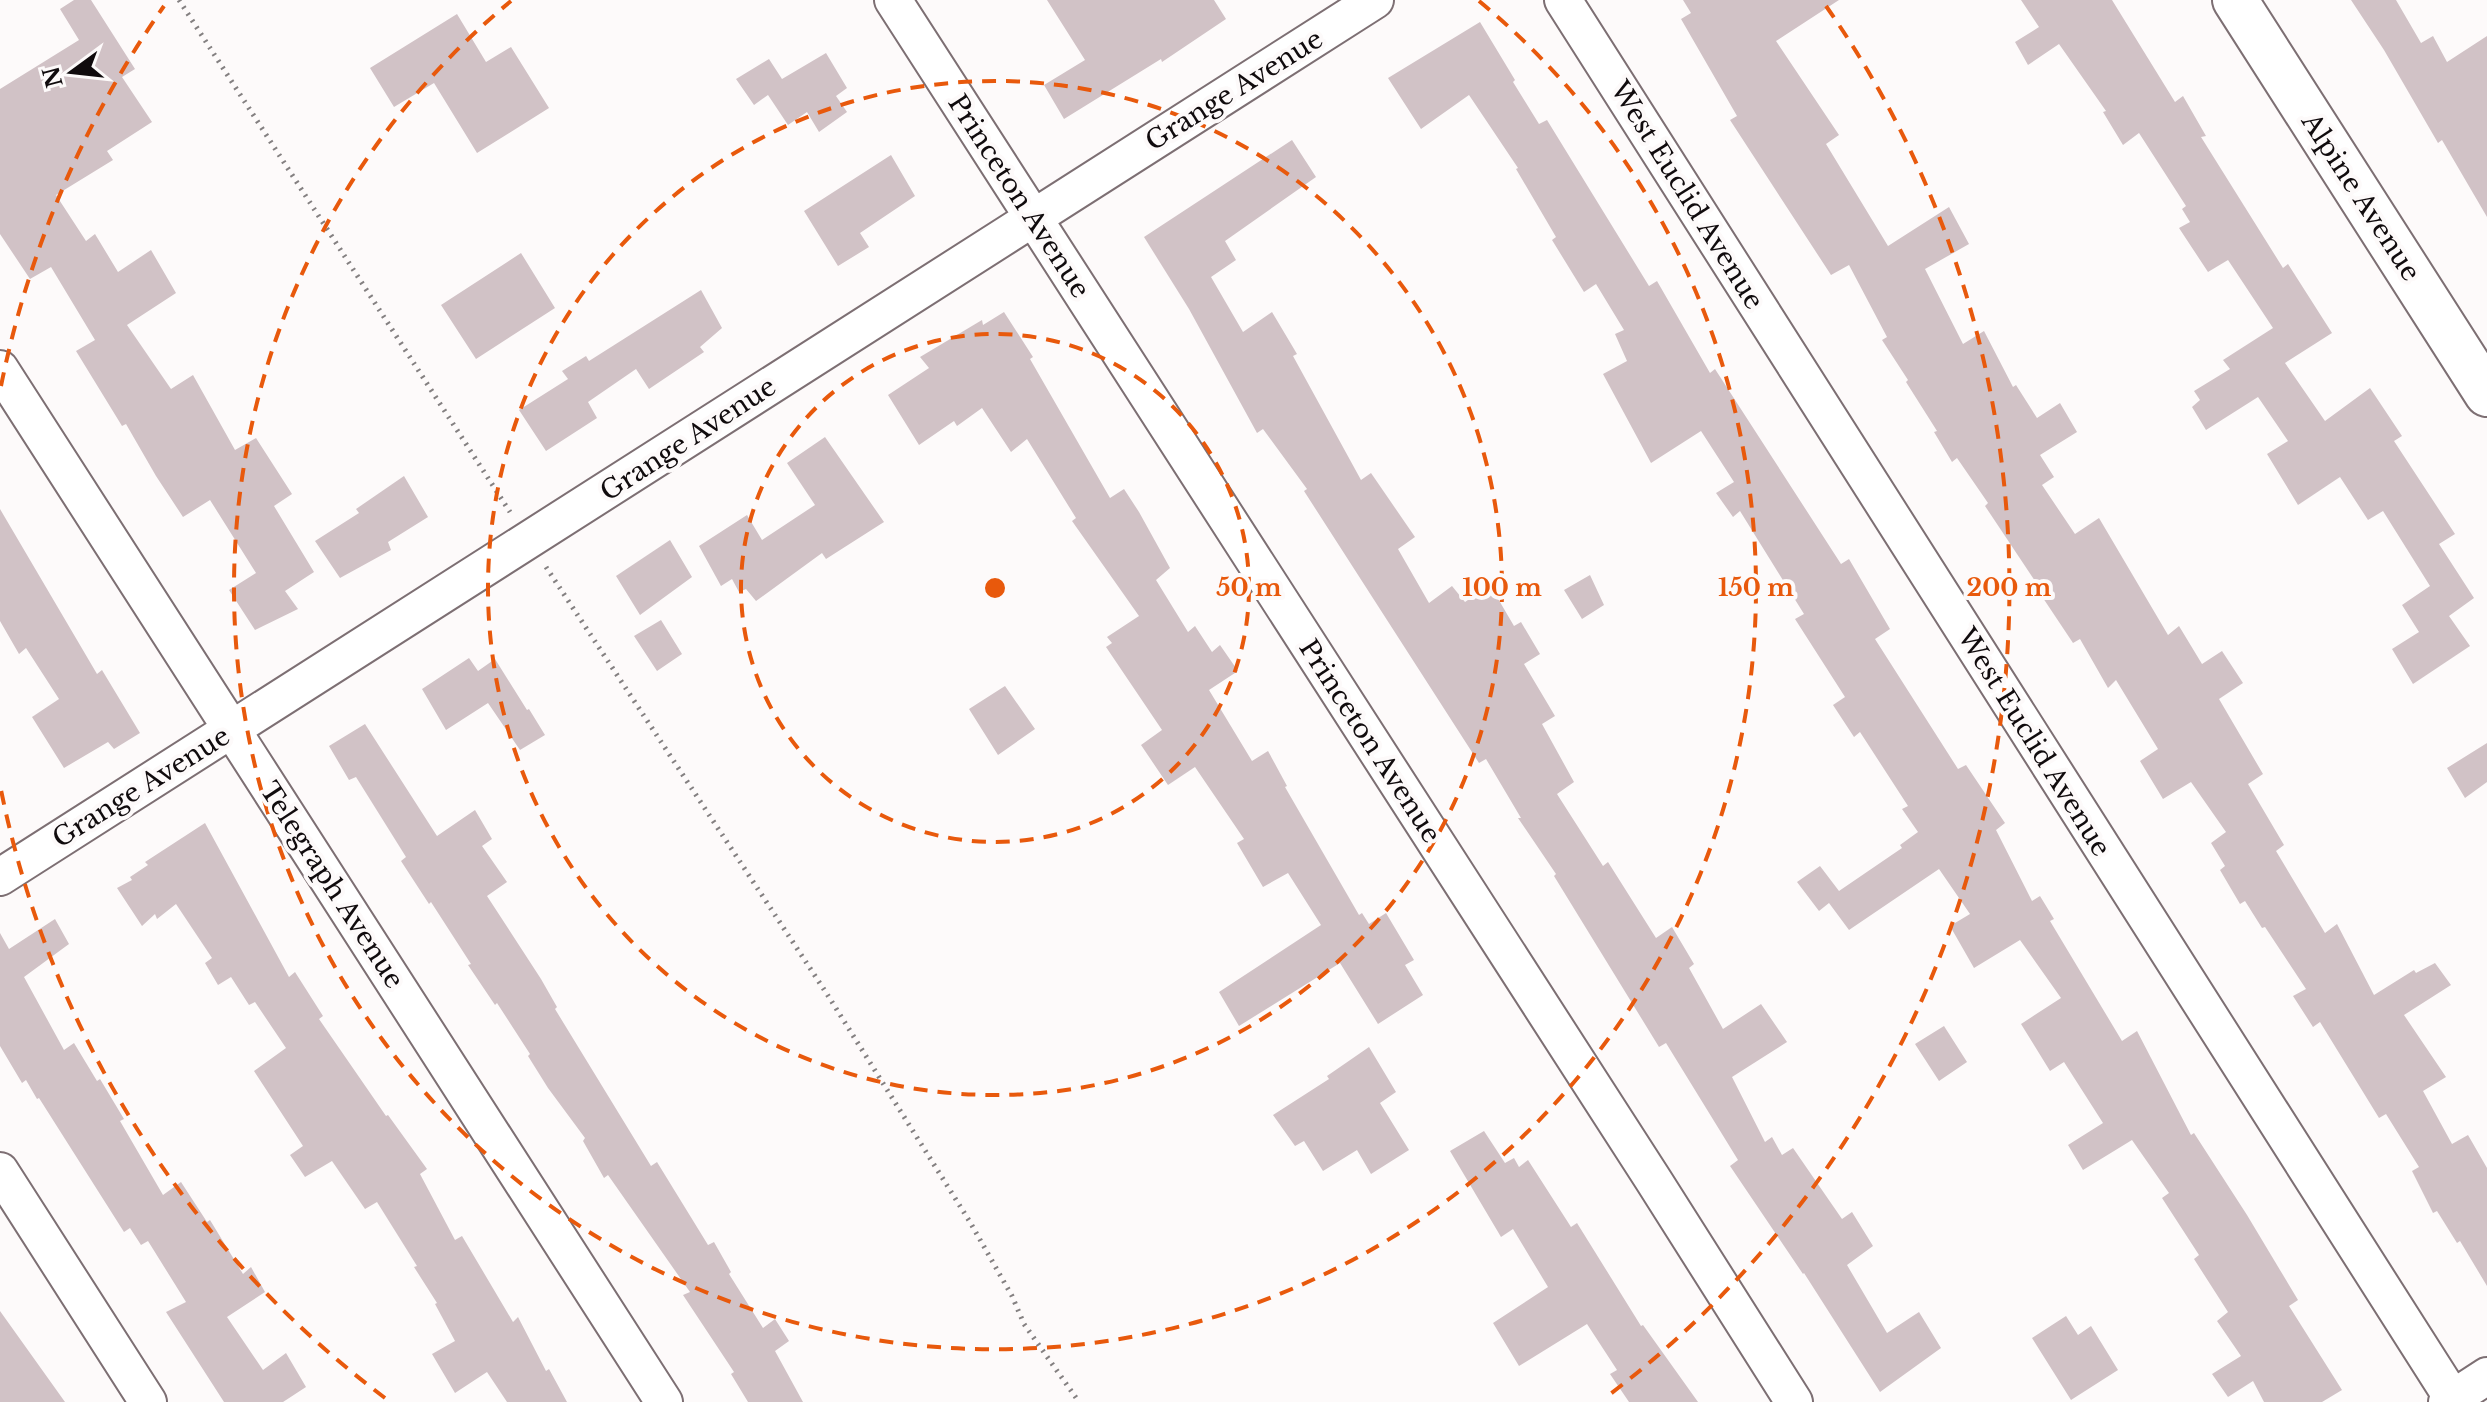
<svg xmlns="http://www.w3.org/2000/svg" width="2487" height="1402" font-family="'Libre Baskerville',serif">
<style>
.building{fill:#d1c2c6}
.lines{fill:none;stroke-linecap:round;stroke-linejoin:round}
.street-casing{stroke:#7d6f73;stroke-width:40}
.secondary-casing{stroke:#7d6f73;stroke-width:48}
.path{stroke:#848081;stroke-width:5;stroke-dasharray:2 6;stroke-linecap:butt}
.street{stroke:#fff;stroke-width:36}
.secondary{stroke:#fff;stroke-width:44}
.ring{fill:none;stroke:#e8590c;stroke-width:4;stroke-dasharray:14 10}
.labels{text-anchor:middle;stroke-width:8;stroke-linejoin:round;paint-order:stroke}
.street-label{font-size:26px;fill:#100b0d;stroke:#fdfafa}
.centre{fill:#e8590c;stroke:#fdfafa;stroke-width:4}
.ring-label{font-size:24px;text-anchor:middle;font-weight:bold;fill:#e8590c;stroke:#fdfafa;stroke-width:8;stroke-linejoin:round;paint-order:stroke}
</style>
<rect width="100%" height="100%" fill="#fdfafa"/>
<path class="building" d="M 74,0 L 91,0 L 135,69 L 122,77 L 152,122 L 107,151 L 113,160 L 56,195 L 86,241 L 95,234 L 118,272 L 151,250 L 176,293 L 127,325 L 171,389 L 193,375 L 235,450 L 256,438 L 292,494 L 274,506 L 314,572 L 285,591 L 298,609 L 255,630 L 229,590 L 256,573 L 210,500 L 183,517 L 156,476 L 126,424 L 122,426 L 76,351 L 95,340 L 51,267 L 30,279 L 0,234 L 0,89 L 79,40 L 60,9 Z
M 1047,0 L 1214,0 L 1226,19 L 1162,62 L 1161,59 L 1064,119 L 1044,85 L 1085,60 Z
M 1683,0 L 1839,0 L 1776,41 L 1839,135 L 1826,144 L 1888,246 L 1949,207 L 1969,244 L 1925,269 L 1963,344 L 1984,331 L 2013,387 L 2016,385 L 2037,418 L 2060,403 L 2077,432 L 2040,455 L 2054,477 L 2042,485 L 2075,534 L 2099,518 L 2168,635 L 2179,626 L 2202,664 L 2222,651 L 2243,683 L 2219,699 L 2263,774 L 2248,784 L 2284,845 L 2276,851 L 2325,933 L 2337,924 L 2374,995 L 2414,970 L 2416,973 L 2435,963 L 2451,985 L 2404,1015 L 2446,1077 L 2423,1091 L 2452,1144 L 2468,1135 L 2487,1168 L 2487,1286 L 2460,1241 L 2457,1243 L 2437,1211 L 2433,1213 L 2412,1171 L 2419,1167 L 2386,1114 L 2379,1118 L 2320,1022 L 2313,1027 L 2293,996 L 2306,989 L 2265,927 L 2262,928 L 2245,901 L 2240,904 L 2220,870 L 2225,866 L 2211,843 L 2226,832 L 2191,782 L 2163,799 L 2140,761 L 2158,749 L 2116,680 L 2108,688 L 2080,639 L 2073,643 L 2039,592 L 2041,590 L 1985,506 L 1988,503 L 1957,458 L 1952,462 L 1934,432 L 1937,431 L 1906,382 L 1908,380 L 1882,340 L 1887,337 L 1849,265 L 1831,275 L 1730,120 L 1737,116 L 1681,19 L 1691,13 Z
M 2021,0 L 2112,0 L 2175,102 L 2183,96 L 2206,136 L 2201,137 L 2283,268 L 2288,264 L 2332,333 L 2285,363 L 2325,421 L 2370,388 L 2402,436 L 2394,441 L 2455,534 L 2439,544 L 2474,598 L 2449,616 L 2470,646 L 2413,684 L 2392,649 L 2419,632 L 2402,605 L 2430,586 L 2383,511 L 2368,520 L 2340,477 L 2298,505 L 2267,454 L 2288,441 L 2258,397 L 2206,430 L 2192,407 L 2200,400 L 2194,391 L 2230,369 L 2223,360 L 2273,328 L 2228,260 L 2208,272 L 2179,228 L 2190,222 L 2182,209 L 2186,206 L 2139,133 L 2123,145 L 2103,112 L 2106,111 L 2059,44 L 2028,65 L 2015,42 L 2039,27 Z
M 2351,0 L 2396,0 L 2421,43 L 2433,36 L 2447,62 L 2487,36 L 2487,217 L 2442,140 L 2438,143 L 2384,50 Z
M 457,14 L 486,62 L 511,47 L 549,108 L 477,153 L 434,83 L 394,107 L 370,68 Z
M 1480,22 L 1515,80 L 1513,82 L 1539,124 L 1547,120 L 1649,286 L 1657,281 L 1710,373 L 1715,369 L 1841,564 L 1849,559 L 1890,629 L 1875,639 L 1958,769 L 1966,765 L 2005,823 L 1996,830 L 2032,901 L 2040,896 L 2054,919 L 2050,921 L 2122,1041 L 2137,1031 L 2191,1135 L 2194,1133 L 2247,1215 L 2298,1300 L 2289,1306 L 2342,1390 L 2322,1402 L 2264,1402 L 2253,1381 L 2228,1397 L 2212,1374 L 2241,1356 L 2217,1321 L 2228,1312 L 2194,1259 L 2199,1255 L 2162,1198 L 2169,1193 L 2132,1140 L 2083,1170 L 2068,1145 L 2103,1123 L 2064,1062 L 2050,1071 L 2021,1024 L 2061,998 L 2020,940 L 1974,968 L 1950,926 L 1970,914 L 1939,869 L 1849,930 L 1829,903 L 1819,911 L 1797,882 L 1820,866 L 1839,891 L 1902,848 L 1900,845 L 1918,832 L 1902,809 L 1908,806 L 1860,732 L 1854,737 L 1833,705 L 1845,697 L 1795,619 L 1804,614 L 1740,511 L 1733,517 L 1716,493 L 1734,482 L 1701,431 L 1651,463 L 1603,374 L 1627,361 L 1615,334 L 1624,330 L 1596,284 L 1584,292 L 1552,240 L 1556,237 L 1516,169 L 1518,168 L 1469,95 L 1421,129 L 1388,78 Z
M 826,53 L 847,88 L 836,96 L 847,112 L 819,132 L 807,112 L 788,125 L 768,95 L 754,105 L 736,79 L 769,59 L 782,79 Z
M 1292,140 L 1316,177 L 1225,241 L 1236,260 L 1211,277 L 1243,332 L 1272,312 L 1297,354 L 1293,356 L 1361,480 L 1371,473 L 1415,537 L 1398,549 L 1429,603 L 1452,586 L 1465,602 L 1490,585 L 1514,626 L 1521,622 L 1540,654 L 1524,664 L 1555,716 L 1542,724 L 1574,782 L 1557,794 L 1603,866 L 1608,862 L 1656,938 L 1672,927 L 1694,964 L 1689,968 L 1723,1029 L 1761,1004 L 1787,1042 L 1732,1077 L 1765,1142 L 1772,1137 L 1782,1155 L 1793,1148 L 1842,1219 L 1852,1212 L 1873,1246 L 1847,1265 L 1887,1333 L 1919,1312 L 1941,1348 L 1880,1392 L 1804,1273 L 1803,1274 L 1730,1166 L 1738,1160 L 1666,1043 L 1659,1047 L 1554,876 L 1556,874 L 1518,818 L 1521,818 L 1486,759 L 1479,763 L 1304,491 L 1307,489 L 1263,429 L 1257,433 L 1189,309 L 1144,237 Z
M 891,155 L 915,196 L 860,233 L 869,247 L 838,266 L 804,211 Z
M 521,253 L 555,308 L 476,359 L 441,305 Z
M 701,290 L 722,328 L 700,347 L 704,352 L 649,389 L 636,369 L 588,402 L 597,418 L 546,451 L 519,410 L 568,379 L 562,371 L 586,356 L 589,361 Z
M 1004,312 L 1033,357 L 1030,359 L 1110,498 L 1124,489 L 1139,512 L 1170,568 L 1156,580 L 1188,632 L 1195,626 L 1212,652 L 1220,645 L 1238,671 L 1209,690 L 1252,761 L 1268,751 L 1287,786 L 1285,787 L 1359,915 L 1362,913 L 1369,924 L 1386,913 L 1414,960 L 1405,965 L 1423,995 L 1378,1024 L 1340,963 L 1239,1026 L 1219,992 L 1321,925 L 1288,873 L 1263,887 L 1237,843 L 1244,839 L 1195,767 L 1168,785 L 1141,745 L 1162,730 L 1106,647 L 1112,643 L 1107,637 L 1139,616 L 1072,521 L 1076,518 L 1027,439 L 1011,452 L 982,408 L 957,426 L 954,421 L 919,445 L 888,395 L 929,368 L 920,357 L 982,320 L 983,325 Z
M 825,437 L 884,522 L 826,559 L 822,553 L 756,601 L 746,589 L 739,592 L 732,579 L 721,586 L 699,546 L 747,515 L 762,540 L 815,505 L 787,463 Z
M 404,476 L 428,517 L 388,542 L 391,550 L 340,578 L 315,541 L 359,513 L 356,509 Z
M 0,509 L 97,674 L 102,670 L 140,733 L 114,749 L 108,742 L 64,768 L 32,717 L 59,699 L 26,648 L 19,654 L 0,621 Z
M 670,540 L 692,577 L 640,615 L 616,576 Z
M 1590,575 L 1604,605 L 1582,619 L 1564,590 Z
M 661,620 L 682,654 L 657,671 L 634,636 Z
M 469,658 L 478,671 L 495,659 L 527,710 L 529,709 L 545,735 L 520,750 L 488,703 L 446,730 L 422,689 Z
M 1005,686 L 1035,729 L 998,755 L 969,709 Z
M 365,724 L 437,836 L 475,810 L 492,839 L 482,846 L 507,882 L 487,896 L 541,979 L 557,1007 L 555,1009 L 651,1166 L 657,1162 L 708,1245 L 714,1242 L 731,1272 L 729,1274 L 763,1328 L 775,1319 L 789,1341 L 775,1351 L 803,1402 L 748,1402 L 731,1374 L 734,1372 L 683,1295 L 690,1292 L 608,1175 L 604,1178 L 583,1141 L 585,1138 L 548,1088 L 528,1056 L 530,1054 L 497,1003 L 495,1005 L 468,965 L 471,964 L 431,902 L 429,904 L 401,861 L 406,857 L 356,777 L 349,780 L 329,746 Z
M 2487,743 L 2487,782 L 2465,798 L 2447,768 Z
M 205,823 L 289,977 L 295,972 L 323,1016 L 319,1019 L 386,1116 L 388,1115 L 427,1169 L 420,1174 L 455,1240 L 462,1236 L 513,1322 L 518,1317 L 546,1371 L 549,1369 L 567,1402 L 507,1402 L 487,1372 L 455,1393 L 432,1354 L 455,1341 L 435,1304 L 437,1303 L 414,1267 L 417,1266 L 377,1202 L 365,1209 L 332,1161 L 305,1177 L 290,1155 L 303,1146 L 254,1071 L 286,1048 L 255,1002 L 249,1005 L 231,977 L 218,985 L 205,963 L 212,958 L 176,904 L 157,919 L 155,914 L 142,926 L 117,888 L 132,880 L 130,877 L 148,865 L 145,862 Z
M 55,919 L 69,944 L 24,977 L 64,1050 L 74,1043 L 97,1081 L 100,1079 L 124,1119 L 120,1121 L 163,1195 L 181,1182 L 207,1222 L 210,1220 L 243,1274 L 251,1267 L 265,1292 L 227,1317 L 263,1370 L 286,1353 L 306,1387 L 283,1402 L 224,1402 L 166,1312 L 186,1302 L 148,1241 L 141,1245 L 130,1228 L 124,1232 L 39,1098 L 37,1099 L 26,1080 L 22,1083 L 0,1046 L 0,933 L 9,949 Z
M 1944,1026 L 1967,1062 L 1939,1081 L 1915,1044 Z
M 1369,1047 L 1396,1092 L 1380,1103 L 1409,1150 L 1371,1174 L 1357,1150 L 1323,1171 L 1304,1141 L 1295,1146 L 1273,1115 L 1329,1079 L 1327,1076 Z
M 1484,1131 L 1505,1163 L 1514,1158 L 1519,1167 L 1528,1160 L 1571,1227 L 1577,1223 L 1641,1326 L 1643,1325 L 1698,1402 L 1629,1402 L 1610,1374 L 1617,1370 L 1587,1324 L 1519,1366 L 1493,1323 L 1548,1287 L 1513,1229 L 1501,1237 L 1450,1151 Z
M 0,1311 L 65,1402 L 0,1402 Z
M 2066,1316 L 2078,1335 L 2091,1326 L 2118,1370 L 2071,1400 L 2032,1338 Z"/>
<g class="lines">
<g class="street-casing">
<path id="street" d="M 893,0 L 1654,1181 L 1794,1402
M 1563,0 L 2455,1402
M 0,369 L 664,1402
M 0,877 L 1375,0
M 0,1171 L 148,1402
M 2447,1402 L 2487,1376"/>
</g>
<g class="secondary-casing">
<path id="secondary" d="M 2235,0 L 2487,394"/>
</g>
<path class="path" d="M 179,0 L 510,512
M 546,567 L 827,994 L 970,1222 L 1012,1296 L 1024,1324 L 1079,1402"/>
<use href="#street" class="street"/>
<use href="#secondary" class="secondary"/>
</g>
<g class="ring">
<circle cx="995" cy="588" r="254"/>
<circle cx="995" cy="588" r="507"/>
<path d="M1479 1A761 761 0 1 1 511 1"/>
<path d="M385 1398A1014 1014 0 0 1 1 790M1 386A1014 1014 0 0 1 164 6M1826 6A1014 1014 0 0 1 1605 1398"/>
</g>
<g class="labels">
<g class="street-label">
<text transform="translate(1234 90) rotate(-32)" y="9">Grange Avenue</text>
<text transform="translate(1687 195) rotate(58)" y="9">West Euclid Avenue</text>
<text transform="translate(1019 196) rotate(57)" y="9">Princeton Avenue</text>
<text transform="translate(2361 197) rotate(57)" y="9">Alpine Avenue</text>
<text transform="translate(688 439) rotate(-33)" y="9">Grange Avenue</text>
<text transform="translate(1370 741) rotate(57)" y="9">Princeton Avenue</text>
<text transform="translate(2034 742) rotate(58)" y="9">West Euclid Avenue</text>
<text transform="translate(141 787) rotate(-32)" y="9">Grange Avenue</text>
<text transform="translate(332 885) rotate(57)" y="9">Telegraph Avenue</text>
</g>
</g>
<circle cx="995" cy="588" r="12" class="centre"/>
<g class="ring-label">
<text x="1249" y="596">50 m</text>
<text x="1502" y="596">100 m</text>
<text x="1756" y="596">150 m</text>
<text x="2009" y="596">200 m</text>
</g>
<g transform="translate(72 72) rotate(255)" stroke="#fdfafa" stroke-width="6" paint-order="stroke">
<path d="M0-6L14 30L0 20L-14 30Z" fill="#100b0d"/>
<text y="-12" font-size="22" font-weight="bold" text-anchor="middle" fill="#100b0d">N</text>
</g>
</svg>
